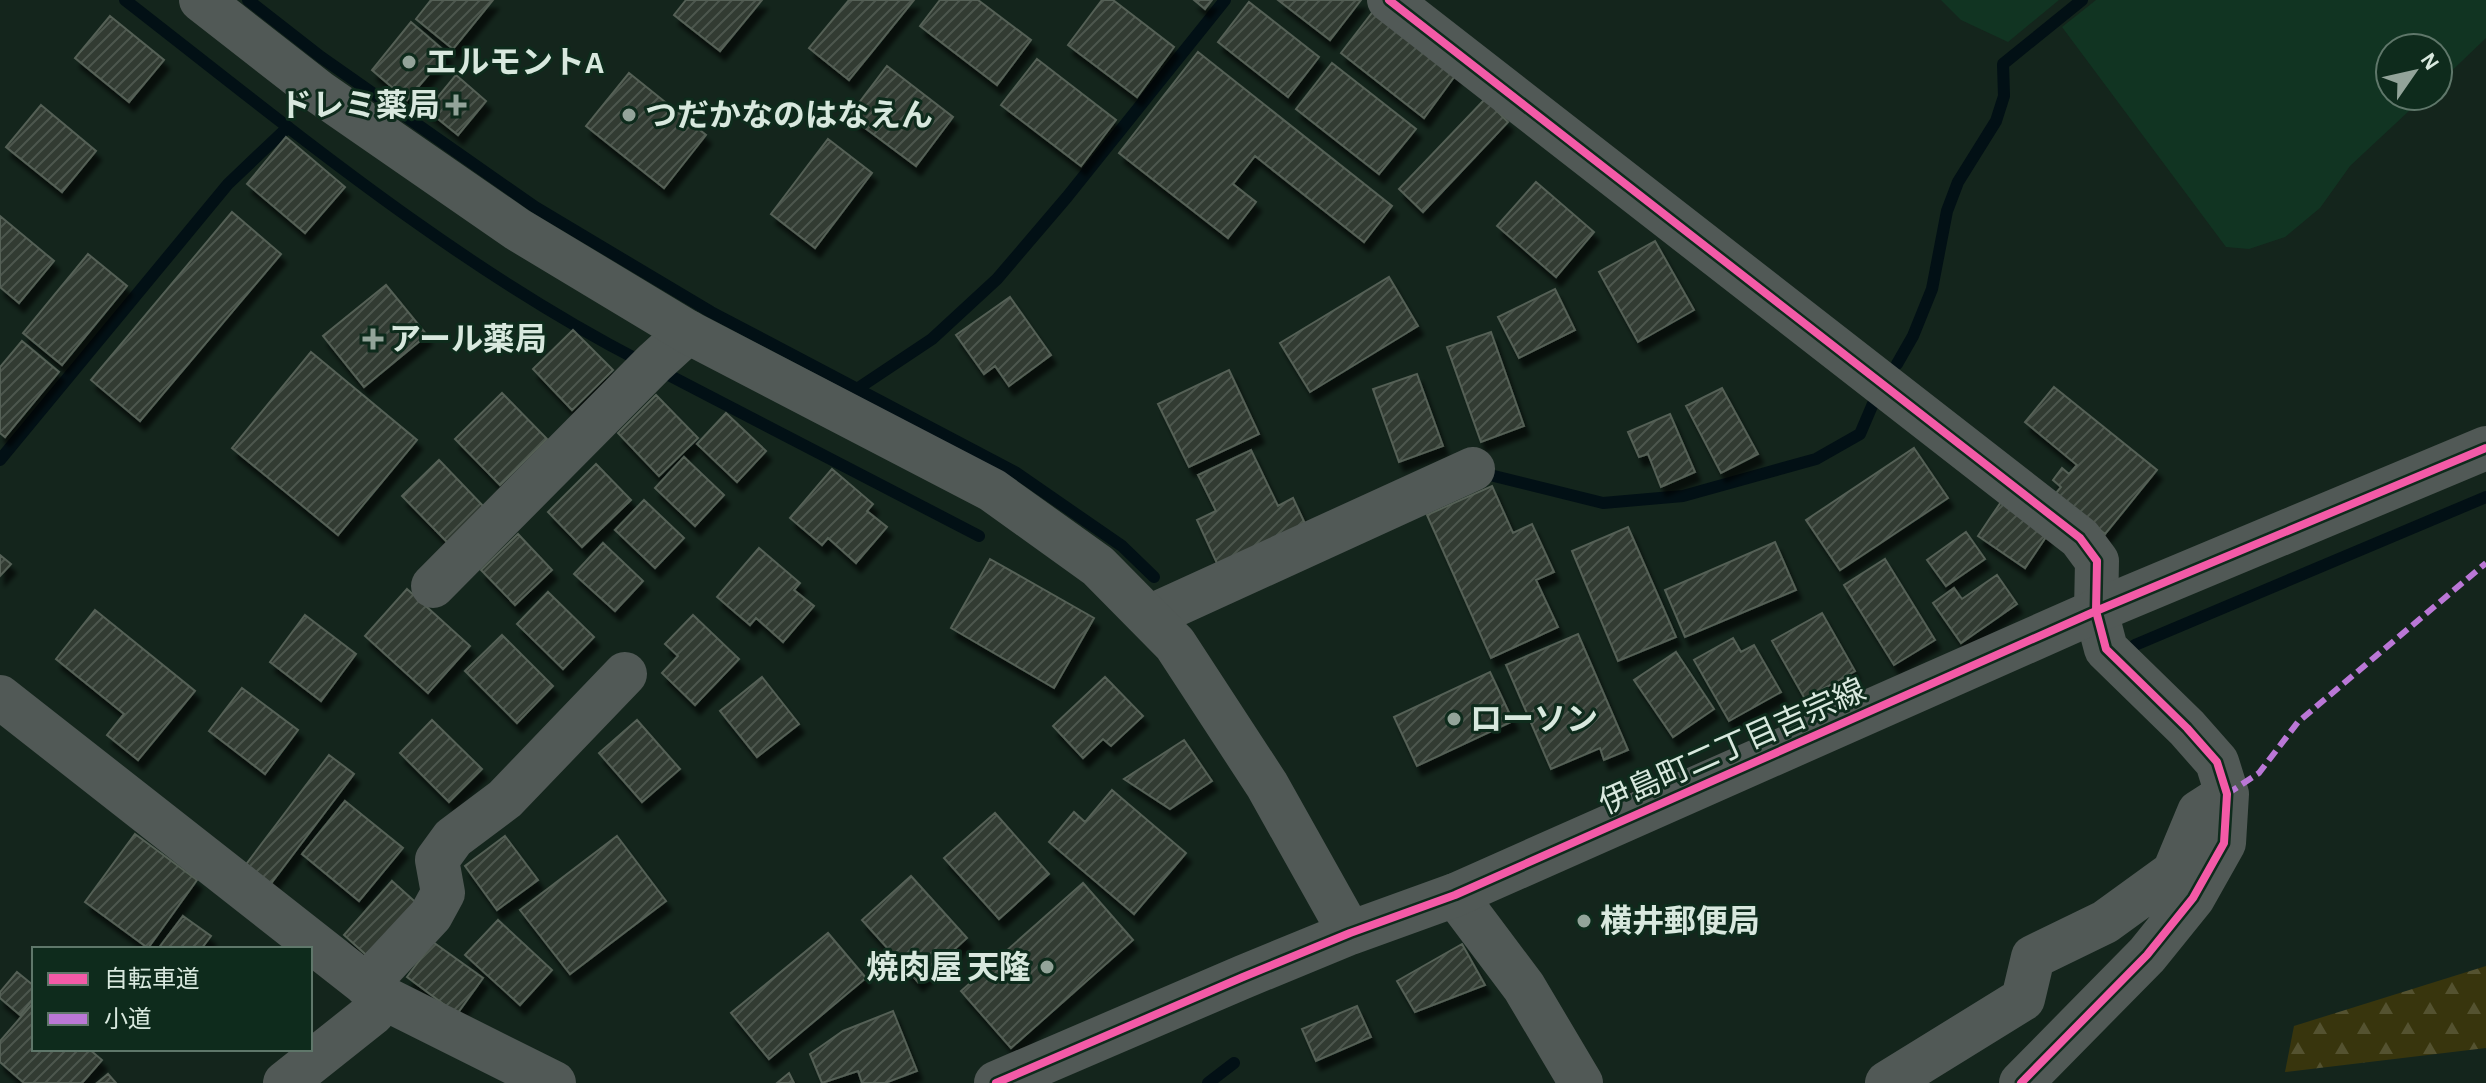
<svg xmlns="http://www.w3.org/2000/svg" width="2486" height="1083" font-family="'Alegreya Sans','Noto Sans JP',sans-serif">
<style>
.built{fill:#113422}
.forest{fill:url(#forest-firs)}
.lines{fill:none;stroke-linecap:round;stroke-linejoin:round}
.stream{stroke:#021015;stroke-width:12}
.building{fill:url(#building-hatch);stroke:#556056;stroke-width:2;filter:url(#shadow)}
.minor{stroke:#515956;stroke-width:44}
.tertiary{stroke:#515956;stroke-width:44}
.quiet{stroke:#ba77d6;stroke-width:6;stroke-dasharray:12 6;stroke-linecap:butt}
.cycleway-casing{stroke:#0e2b1c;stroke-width:13}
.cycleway{stroke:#f35aa7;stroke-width:8}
.poi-dot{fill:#93a49a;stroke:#0e2b1c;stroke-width:3}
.labels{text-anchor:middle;stroke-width:6;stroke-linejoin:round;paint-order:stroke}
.poi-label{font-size:32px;font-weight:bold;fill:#d8e8de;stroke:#0e2b1c;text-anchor:start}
.street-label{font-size:32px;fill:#d8e8de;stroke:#0e2b1c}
</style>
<defs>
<pattern id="forest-firs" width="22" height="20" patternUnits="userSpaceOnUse" patternTransform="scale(2)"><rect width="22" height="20" fill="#38350d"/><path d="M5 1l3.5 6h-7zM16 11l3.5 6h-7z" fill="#545230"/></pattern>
<pattern id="building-hatch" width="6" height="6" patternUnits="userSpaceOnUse" patternTransform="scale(2)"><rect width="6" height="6" fill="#303a31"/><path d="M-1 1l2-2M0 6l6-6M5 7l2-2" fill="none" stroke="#4d564e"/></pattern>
<filter id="shadow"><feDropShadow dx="5" dy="9" stdDeviation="2" flood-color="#0009"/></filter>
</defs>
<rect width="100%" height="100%" fill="#14251c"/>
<path class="built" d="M 1941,0 L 2059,0 L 2008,42 L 1961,20 Z
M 2096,0 L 2486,0 L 2486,38 L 2438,84 L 2438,48 L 2390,48 L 2390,96 L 2425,96 L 2350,166 L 2320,208 L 2285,237 L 2249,249 L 2226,247 L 2062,27 Z"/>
<path class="forest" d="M 2486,966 L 2486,1048 L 2285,1072 L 2294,1026 Z"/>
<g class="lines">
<path class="stream" d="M 125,0 C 291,129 454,265 642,362
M 248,0 L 321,57 L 535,207 L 711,312 L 1015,472 L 1122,546 L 1154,577
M 1897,364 L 1913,336 L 1932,289 L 1947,211 L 1958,182 L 1996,121 L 2004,96 L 2003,64 L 2082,0
M 659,370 L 979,536
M 857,389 L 932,339 L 997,279 L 1067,197 L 1225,0
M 0,460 L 228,184 L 288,127
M 1490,475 L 1603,503 L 1683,496 L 1816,459 L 1860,434 L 1875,399
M 2135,645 L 2486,497
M 1208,1083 L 1234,1063"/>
</g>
<path class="building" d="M 431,0 L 493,0 L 453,49 L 416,19 Z
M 686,0 L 762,0 L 720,51 L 674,15 Z
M 849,0 L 914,0 L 849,80 L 809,48 Z
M 940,0 L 978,0 L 1031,40 L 997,85 L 920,26 Z
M 1102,0 L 1113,0 L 1174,47 L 1137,97 L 1068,45 Z
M 1194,0 L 1212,0 L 1205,9 Z
M 1278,0 L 1361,0 L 1330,40 Z
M 1249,2 L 1319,57 L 1288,97 L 1218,42 Z
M 1375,9 L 1457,73 L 1424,118 L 1341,53 Z
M 110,16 L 164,60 L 129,102 L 75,58 Z
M 411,22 L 447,53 L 407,100 L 372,70 Z
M 1198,52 L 1392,206 L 1364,242 L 1255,156 L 1233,184 L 1256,202 L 1228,238 L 1119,153 Z
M 1037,59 L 1116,120 L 1081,166 L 1001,105 Z
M 1332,63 L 1416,129 L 1379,174 L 1296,109 Z
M 887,66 L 953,117 L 916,166 L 849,116 Z
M 629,73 L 706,135 L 664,188 L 586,126 Z
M 456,75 L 486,101 L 458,135 L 427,110 Z
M 1485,99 L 1508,122 L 1423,212 L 1399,189 Z
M 41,105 L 96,151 L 62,192 L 6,147 Z
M 286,137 L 345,187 L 305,233 L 247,184 Z
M 828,139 L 872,173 L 815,248 L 771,214 Z
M 1536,182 L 1594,232 L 1556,277 L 1497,226 Z
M 232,212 L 281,254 L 140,421 L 91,380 Z
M 0,216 L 54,261 L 19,303 L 0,287 Z
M 1655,241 L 1694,310 L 1638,342 L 1599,272 Z
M 88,254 L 127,286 L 62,365 L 23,333 Z
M 1389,277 L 1418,326 L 1310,392 L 1280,343 Z
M 386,285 L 427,335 L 364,387 L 323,336 Z
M 1555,289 L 1575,330 L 1519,358 L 1498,317 Z
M 1010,297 L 1051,355 L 1009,386 L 995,366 L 984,374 L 956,335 Z
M 573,330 L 613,370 L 572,410 L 533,369 Z
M 1491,332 L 1524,426 L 1481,442 L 1447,347 Z
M 22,341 L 59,372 L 5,437 L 0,433 L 0,367 Z
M 311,352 L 417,440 L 338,535 L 232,448 Z
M 1229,370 L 1259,434 L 1189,467 L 1158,404 Z
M 1417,374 L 1443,446 L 1399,462 L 1373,389 Z
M 2054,387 L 2157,470 L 2105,534 L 2056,493 L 2061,487 L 2053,480 L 2062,468 L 2069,474 L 2077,465 L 2025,422 Z
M 1722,388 L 1758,454 L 1721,473 L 1686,406 Z
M 502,393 L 547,439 L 500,485 L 455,439 Z
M 656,395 L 698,438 L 659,476 L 618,433 Z
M 726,413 L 766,451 L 737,482 L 697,444 Z
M 1670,414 L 1695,472 L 1661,487 L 1648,454 L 1639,457 L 1628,432 Z
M 1914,448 L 1948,498 L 1840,570 L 1806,520 Z
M 1251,450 L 1278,506 L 1293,498 L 1308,530 L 1221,572 L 1197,520 L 1216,511 L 1198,475 Z
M 684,457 L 724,495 L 695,526 L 655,488 Z
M 439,460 L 485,508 L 448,543 L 402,496 Z
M 596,464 L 631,500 L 582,547 L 548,512 Z
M 832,469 L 873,504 L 867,511 L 887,527 L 856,563 L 828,538 L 822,545 L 790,518 Z
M 1492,486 L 1513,533 L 1532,524 L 1554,572 L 1536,580 L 1558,627 L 1491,658 L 1427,515 Z
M 2003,499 L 2050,531 L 2025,568 L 1978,536 Z
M 644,500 L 684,538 L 655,568 L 615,530 Z
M 1628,527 L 1676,637 L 1618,661 L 1572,551 Z
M 1966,532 L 1985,559 L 1946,586 L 1927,560 Z
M 518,534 L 552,570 L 515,605 L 481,570 Z
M 1775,542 L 1796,590 L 1685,637 L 1665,590 Z
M 603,543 L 643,581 L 615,611 L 574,574 Z
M 759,548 L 800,583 L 794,590 L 814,606 L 783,642 L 756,618 L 750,625 L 717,597 Z
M 0,555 L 11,564 L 0,576 Z
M 990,559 L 1094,618 L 1054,688 L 951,628 Z
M 1885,559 L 1935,640 L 1894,665 L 1844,585 Z
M 1997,575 L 2017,604 L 1961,643 L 1933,603 L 1954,588 L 1962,599 Z
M 407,589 L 470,646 L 428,693 L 365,636 Z
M 548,592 L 594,637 L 563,669 L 517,624 Z
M 95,610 L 195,691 L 138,760 L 107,735 L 124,714 L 56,659 Z
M 1822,613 L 1855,671 L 1805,699 L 1772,641 Z
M 305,615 L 356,654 L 321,701 L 270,662 Z
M 693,615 L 739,659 L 695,705 L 662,673 L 678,656 L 665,644 Z
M 1578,634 L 1628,750 L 1604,760 L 1600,748 L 1551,769 L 1506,665 Z
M 502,635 L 553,686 L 517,723 L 465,671 Z
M 1733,638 L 1741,652 L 1754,645 L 1781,692 L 1729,721 L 1694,660 Z
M 1676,652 L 1714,709 L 1673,737 L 1634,680 Z
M 1490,672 L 1513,721 L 1417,766 L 1394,717 Z
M 762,677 L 799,724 L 757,757 L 720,711 Z
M 1105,677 L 1143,716 L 1111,746 L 1103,739 L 1083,758 L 1053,726 Z
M 242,688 L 298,730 L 265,774 L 209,731 Z
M 432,720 L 482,769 L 449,802 L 400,753 Z
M 637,720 L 680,769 L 642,802 L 599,753 Z
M 1184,740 L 1212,781 L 1170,809 L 1124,779 Z
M 329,755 L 354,774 L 266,890 L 241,871 Z
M 1112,790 L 1186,853 L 1134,914 L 1049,842 L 1074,812 L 1085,822 Z
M 345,801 L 403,848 L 359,901 L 302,854 Z
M 995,813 L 1049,874 L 999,919 L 944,858 Z
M 135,834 L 197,880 L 148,948 L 85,902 Z
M 505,836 L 538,880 L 497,910 L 465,866 Z
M 617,836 L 666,901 L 570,974 L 520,910 Z
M 911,876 L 967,938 L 918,982 L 862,920 Z
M 392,881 L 422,908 L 373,961 L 344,935 Z
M 1083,883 L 1133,940 L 1011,1048 L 961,991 Z
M 183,916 L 211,936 L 201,949 L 158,949 Z
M 498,920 L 552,970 L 520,1005 L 465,955 Z
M 828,933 L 866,978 L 769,1059 L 731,1013 Z
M 433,942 L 483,978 L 457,1014 L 407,977 Z
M 1462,944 L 1485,985 L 1415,1012 L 1397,981 Z
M 17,972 L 34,986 L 34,998 L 20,1015 L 0,998 L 0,992 Z
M 34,1002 L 34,1049 L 89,1049 L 102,1060 L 82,1083 L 24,1083 L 0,1062 L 0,1041 Z
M 1357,1006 L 1371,1037 L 1316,1061 L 1302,1029 Z
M 893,1011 L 917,1071 L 885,1083 L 862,1083 L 858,1071 L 822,1083 L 810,1054 L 843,1031 Z
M 789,1073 L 794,1083 L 777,1083 Z
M 108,1074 L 116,1083 L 97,1083 Z"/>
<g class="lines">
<path class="minor" d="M 1389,0 L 2080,538 L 2097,561 L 2096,611 L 2106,649 L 2187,728 L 2217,762 L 2227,794 L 2224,843 L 2193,898 L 2147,955 L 2021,1083
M 433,586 L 654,363 L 688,332
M 1149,617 L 1473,469
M 0,697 L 382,997 L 554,1083
M 1455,895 L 1524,987 L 1581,1083
M 366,985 L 431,915 L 443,893 L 437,860 L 453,838 L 505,799 L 625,674
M 285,1083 L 373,1013 L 382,997
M 1887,1083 L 2023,999 L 2033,957 L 2105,922 L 2174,872 L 2199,812 L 2227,794"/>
<path class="tertiary" d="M 201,0 L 319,92 L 517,229 L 688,332 L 992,490 L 1098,566 L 1175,644 L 1267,785 L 1350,933
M 996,1083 L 1243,977 L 1350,933 L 1455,895 L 2096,611 L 2486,448"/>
<path class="quiet" d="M 2227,794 L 2259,773 L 2298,722 L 2486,563"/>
<g class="cycleway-casing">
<path id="cycleway" d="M 1389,0 L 2080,538 L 2097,561 L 2096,611 L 2106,649 L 2187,728 L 2217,762 L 2227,794 L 2224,843 L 2193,898 L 2147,955 L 2021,1083
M 996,1083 L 1243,977 L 1350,933 L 1455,895 L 2096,611 L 2486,448"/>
</g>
<use href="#cycleway" class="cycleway"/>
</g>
<g class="poi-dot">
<circle cx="409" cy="62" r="8"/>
<path d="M452 93h8v8h8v8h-8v8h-8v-8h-8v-8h8z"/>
<circle cx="629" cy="115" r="8"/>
<path d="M369 327h8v8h8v8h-8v8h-8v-8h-8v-8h8z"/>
<circle cx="1454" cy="719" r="8"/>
<circle cx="1584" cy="921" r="8"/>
<circle cx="1047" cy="967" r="8"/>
</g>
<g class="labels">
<g class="poi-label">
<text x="425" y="73">エルモントA</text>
<text x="440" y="116" text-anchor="end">ドレミ薬局</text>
<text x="645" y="126">つだかなのはなえん</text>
<text x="389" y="350">アール薬局</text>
<text x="1470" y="730">ローソン</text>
<text x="1600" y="932">横井郵便局</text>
<text x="1031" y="978" text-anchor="end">焼肉屋 天隆</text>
</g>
<g class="street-label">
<text transform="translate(1732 746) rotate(-24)" y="11">伊島町二丁目吉宗線</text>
</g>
</g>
<rect x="32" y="947" width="280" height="104" fill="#0e2b1c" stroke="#5f776a" stroke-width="2"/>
<rect x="48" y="973" width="40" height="12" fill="#f35aa7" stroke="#5f776a" stroke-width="2"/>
<text x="104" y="987" font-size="24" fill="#d8e8de">自転車道</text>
<rect x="48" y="1013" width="40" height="12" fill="#ba77d6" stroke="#5f776a" stroke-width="2"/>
<text x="104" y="1027" font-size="24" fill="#d8e8de">小道</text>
<g transform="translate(2414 72) rotate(56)"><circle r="38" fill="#0e2b1c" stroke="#5f776a" stroke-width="2"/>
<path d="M0-6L14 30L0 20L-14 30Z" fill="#93a49a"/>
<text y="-12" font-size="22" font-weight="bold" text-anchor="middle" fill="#d8e8de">N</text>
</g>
</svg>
